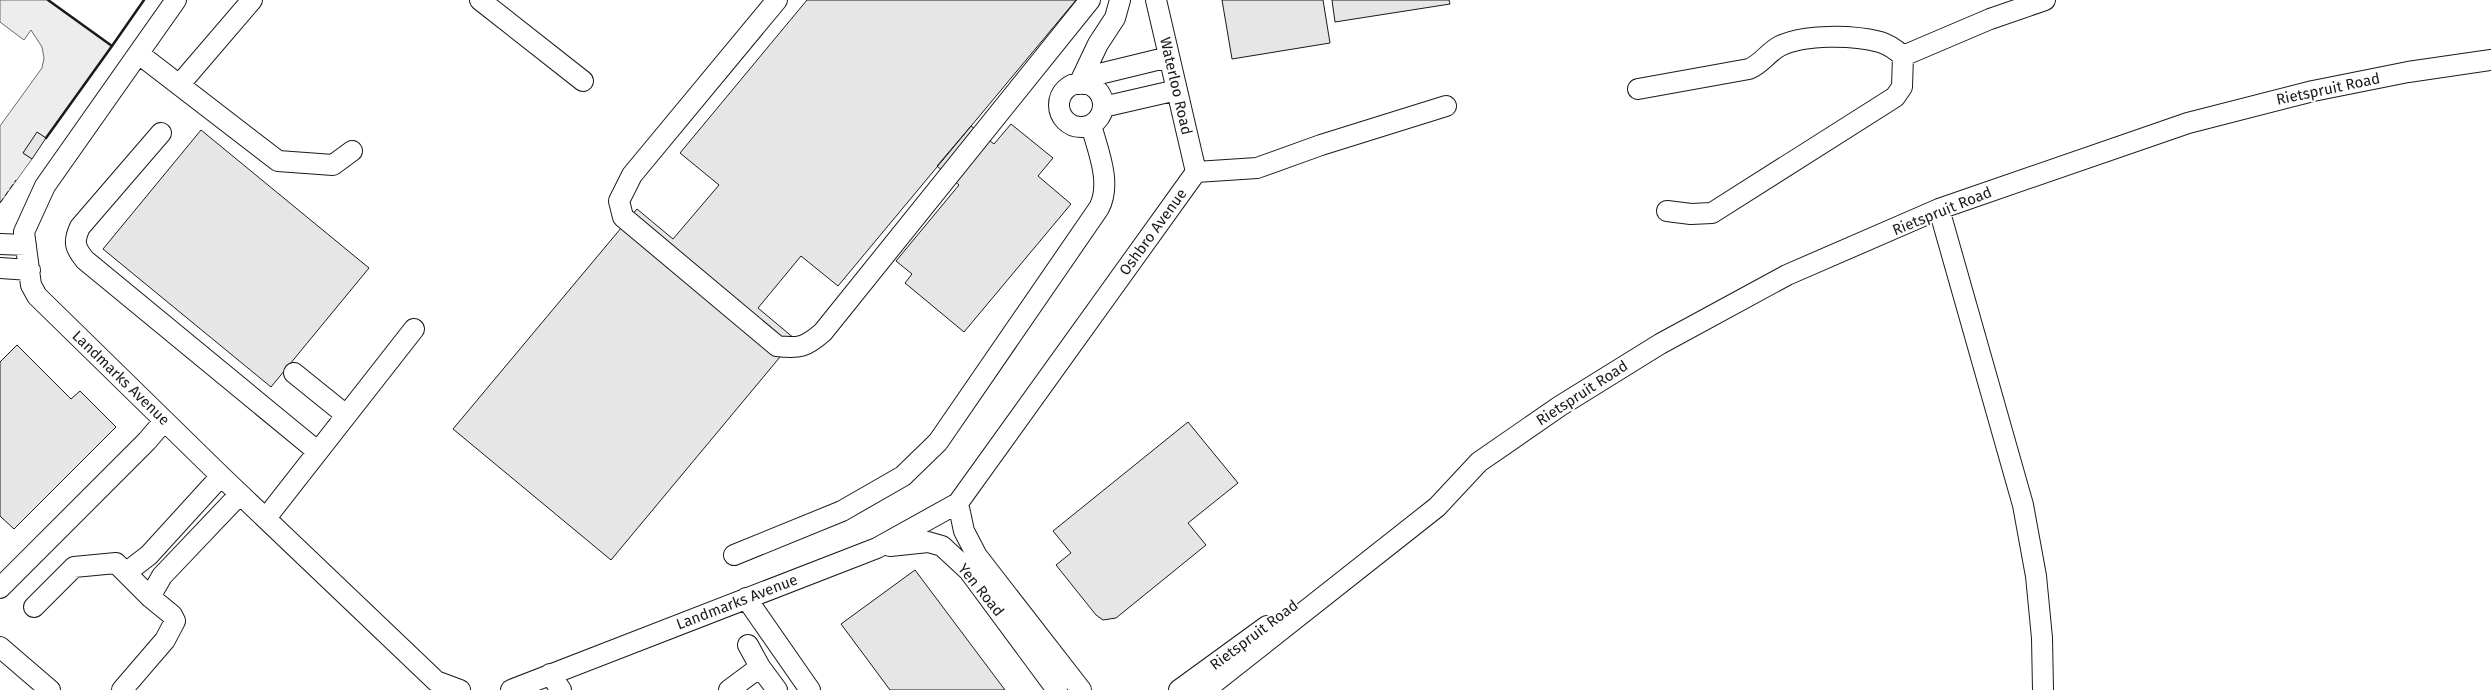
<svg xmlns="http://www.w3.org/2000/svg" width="2491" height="690" font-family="'Fira Sans',sans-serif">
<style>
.parking{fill:#ededed;stroke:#6a6a6a}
.building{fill:#e6e6e6;stroke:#1a1a1a}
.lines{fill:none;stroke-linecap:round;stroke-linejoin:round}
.minor-casing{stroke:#1a1a1a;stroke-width:22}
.minor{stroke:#fff;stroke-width:20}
.fence{stroke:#1a1a1a;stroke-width:1;stroke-dasharray:6 2.5;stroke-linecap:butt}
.wall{stroke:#1a1a1a;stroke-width:2.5}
.labels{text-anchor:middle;stroke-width:4;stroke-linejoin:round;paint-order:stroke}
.street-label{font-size:15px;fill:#1a1a1a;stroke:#fff}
</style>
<rect width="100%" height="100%" fill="#fff"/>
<path class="parking" d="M 0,0 L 48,0 L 112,46 L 46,138 L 37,133 L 23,153 L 32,159 L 0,203 L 0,126 L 42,68 L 44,58 L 42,47 L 31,30 L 24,40 L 0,22 Z"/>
<path class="building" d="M 807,0 L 1076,0 L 838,286 L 801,256 L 758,308 L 795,339 L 611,560 L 453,429 L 637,209 L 673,239 L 719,185 L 680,153 Z
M 1222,0 L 1323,0 L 1330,43 L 1232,59 Z
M 1332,0 L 1449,0 L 1450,4 L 1335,22 Z
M 1011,124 L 1053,158 L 1038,176 L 1071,204 L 964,332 L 905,283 L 912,274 L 896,261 L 959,185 L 937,166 L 971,126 L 994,144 Z
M 201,130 L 369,268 L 271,387 L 103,249 Z
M 37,132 L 46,138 L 32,159 L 23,153 Z
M 17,345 L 71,399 L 80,391 L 116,427 L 14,529 L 0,516 L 0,362 Z
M 1188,422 L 1238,483 L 1188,523 L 1206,545 L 1116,618 L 1103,620 L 1096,615 L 1056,565 L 1071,553 L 1053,531 Z
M 915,570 L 1005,690 L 890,690 L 841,624 Z"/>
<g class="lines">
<g class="minor-casing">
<path id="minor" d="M 176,0 L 45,186 L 24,232 L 31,285 L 37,296 L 221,476 L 436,681 L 460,690
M 480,0 L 583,81
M 777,0 L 632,175 L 619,201 L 623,217 L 777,346 C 799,349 806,347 823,332 L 1090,0
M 1156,0 L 1196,172
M 139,54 L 278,161 L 333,165 L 352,151
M 1903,56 L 1990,19 L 2045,0
M1059 105a22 22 0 1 1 44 0a22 22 0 1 1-44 0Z
M 180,84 L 252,0
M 1079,84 L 1098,44 L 1115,18 L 1120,0
M 1084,84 L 1095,75 L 1169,57
M 1638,89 L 1749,69 C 1762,64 1768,52 1780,46 C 1805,34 1853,35 1880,42 C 1888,44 1896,50 1903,56 L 1902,87 L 1895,97 L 1712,213 L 1691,214 L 1667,211
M 1103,107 L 1177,90
M 161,133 L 80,227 C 73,242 75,248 85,260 L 317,451
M 1196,172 L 1257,168 L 1321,145 L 1446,106
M 1939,209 L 2023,505 L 2036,576 L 2042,638 L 2043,690
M 0,244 L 26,245
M 0,268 L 30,270
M 294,373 L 346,415
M 958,503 L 964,531 L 977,556 L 1081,690
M 266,518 L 414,329
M 890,546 L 928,542 L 942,546 L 969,571 L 1057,690
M 734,555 L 842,511 L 903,476 L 938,442 L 1099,208 C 1112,183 1098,151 1091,125
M 127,572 L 149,555 L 221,476
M 0,588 L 147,441 L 164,421
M 150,597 L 162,576 L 240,494
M 746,598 L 810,690
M 34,607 L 74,567 L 116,563 L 150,597 L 172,615 L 175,621 L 165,640 L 122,690
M 0,647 L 50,690
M 760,667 L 777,690
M 550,674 L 561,690
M 511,690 L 877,548 L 958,503 L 1196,172
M 729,690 L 760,667 L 748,645
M 1179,690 L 1267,626
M 1205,690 L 1437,507 L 1479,462 L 1560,406 L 1660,344 L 1787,275 L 1939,209 L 2188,123 L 2313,91 L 2408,72 L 2491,60"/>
</g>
<use href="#minor" class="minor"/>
<path class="fence" d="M 0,203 L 16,180"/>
<path class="wall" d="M 112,46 L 144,0
M 46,138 L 112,46 L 48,0"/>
</g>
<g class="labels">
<g class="street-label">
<text transform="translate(1176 86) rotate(77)" y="5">Waterloo Road</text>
<text transform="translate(2328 89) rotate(-12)" y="5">Rietspruit Road</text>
<text transform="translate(1942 211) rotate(-22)" y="5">Rietspruit Road</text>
<text transform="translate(1153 232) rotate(-54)" y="5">Oshbro Avenue</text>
<text transform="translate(121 378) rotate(44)" y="5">Landmarks Avenue</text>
<text transform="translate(1582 393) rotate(-33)" y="5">Rietspruit Road</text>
<text transform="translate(981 590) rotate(51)" y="5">Yen Road</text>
<text transform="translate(737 602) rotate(-21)" y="5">Landmarks Avenue</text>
<text transform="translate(1254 635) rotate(-37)" y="5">Rietspruit Road</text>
</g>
</g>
</svg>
